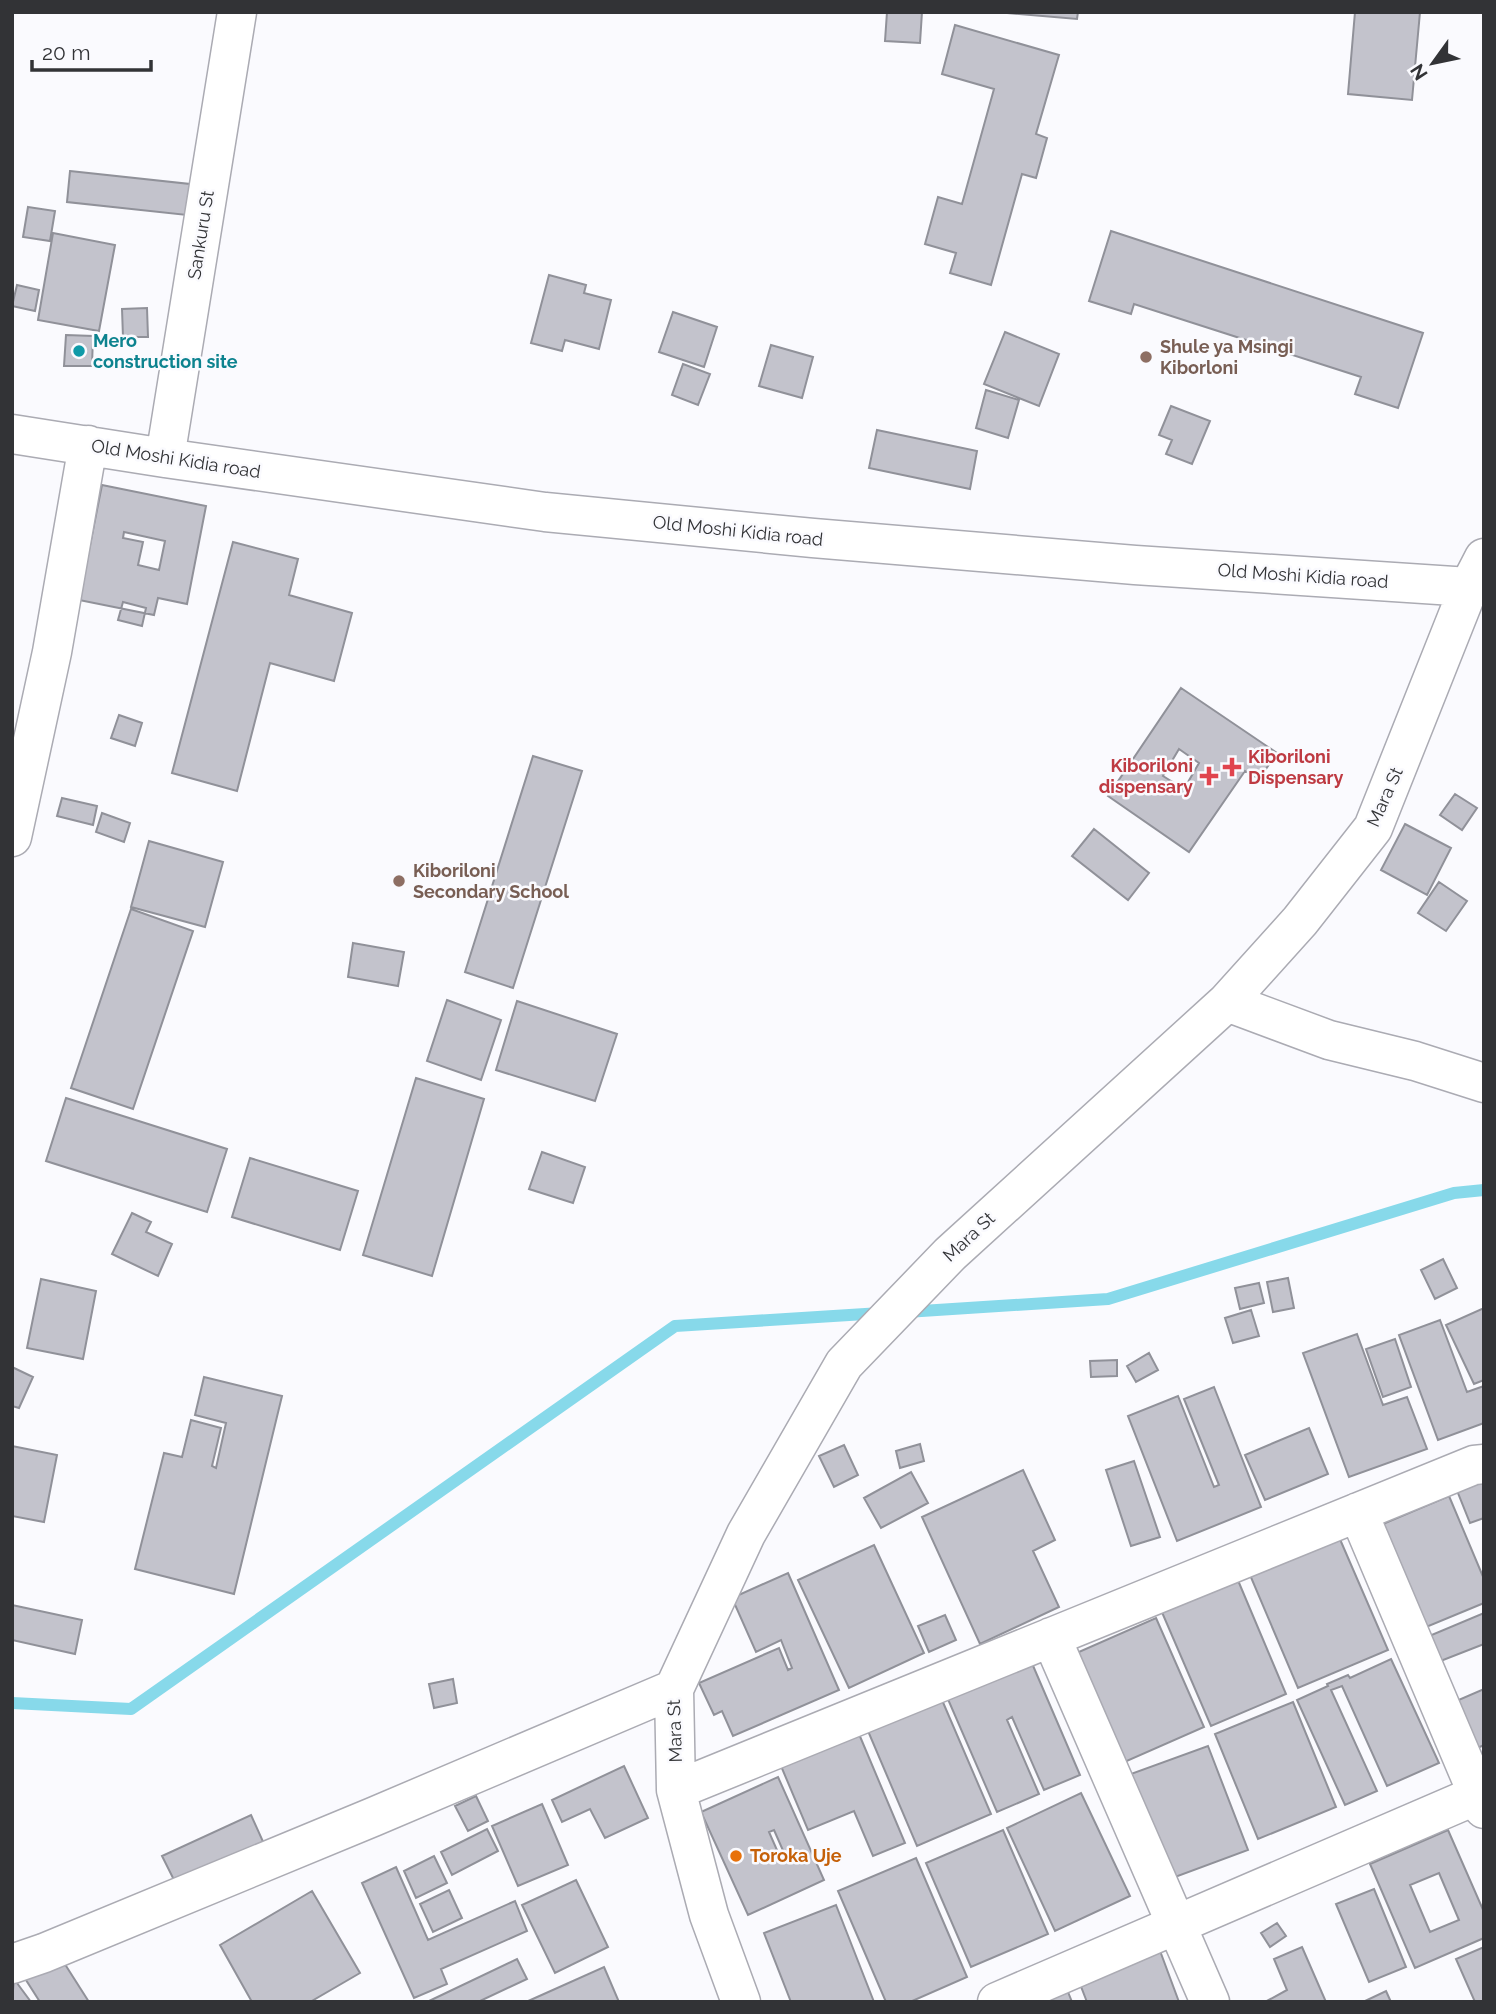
<svg xmlns="http://www.w3.org/2000/svg" width="1496" height="2014" font-family="Raleway,sans-serif">
<style>
.lines{fill:none;stroke-linecap:round;stroke-linejoin:round}
.stream{stroke:#87d9ea;stroke-width:12}
.building{fill:#c3c3cc;stroke:#909199;stroke-width:2;fill-rule:evenodd}
.minor-casing{stroke:#ababb3;stroke-width:41}
.minor{stroke:#fff;stroke-width:38}
.culture-dot{fill:#0f9aa8;stroke:#fafafe;stroke-width:2.5}
.education-dot{fill:#8d6e63;stroke:#fafafe;stroke-width:2.5}
.health-dot{fill:#e0444e;stroke:#fafafe;stroke-width:2.5}
.food-dot{fill:#e8710a;stroke:#fafafe;stroke-width:2.5}
.labels{text-anchor:middle;stroke-width:5;stroke-linejoin:round;paint-order:stroke}
.street-label{font-size:18px;fill:#323336;stroke:#fafafe}
.culture-label{font-size:18px;font-weight:bold;fill:#0d838f;stroke:#fafafe;text-anchor:start}
.education-label{font-size:18px;font-weight:bold;fill:#785e54;stroke:#fafafe;text-anchor:start}
.health-label{font-size:18px;font-weight:bold;fill:#be3a42;stroke:#fafafe;text-anchor:start}
.food-label{font-size:18px;font-weight:bold;fill:#c56008;stroke:#fafafe;text-anchor:start}
</style>
<rect width="100%" height="100%" fill="#fafafe"/>
<g class="lines">
<path class="stream" d="M 906,1312 L 1108,1299 L 1454,1193 L 1484,1190
M 12,1703 L 131,1709 L 675,1326 L 881,1313"/>
</g>
<path class="building" d="M 887,12 L 922,12 L 920,43 L 885,41 Z
M 996,12 L 1078,12 L 1077,19 Z
M 1355,12 L 1420,12 L 1412,100 L 1348,94 Z
M 955,25 L 1059,55 L 1036,134 L 1047,138 L 1036,178 L 1022,174 L 991,285 L 950,273 L 956,253 L 925,244 L 938,197 L 962,204 L 994,89 L 942,74 Z
M 70,171 L 199,185 L 196,216 L 67,202 Z
M 28,207 L 55,211 L 50,241 L 23,237 Z
M 1111,231 L 1423,333 L 1398,408 L 1355,394 L 1361,377 L 1134,304 L 1131,314 L 1089,301 Z
M 53,233 L 115,245 L 99,331 L 38,320 Z
M 549,275 L 586,285 L 584,293 L 611,300 L 599,349 L 565,340 L 562,351 L 531,343 Z
M 17,285 L 39,290 L 35,311 L 12,306 Z
M 147,308 L 148,337 L 123,337 L 122,309 Z
M 673,312 L 717,327 L 704,367 L 659,352 Z
M 1005,332 L 1059,354 L 1039,406 L 984,384 Z
M 66,335 L 93,336 L 92,366 L 64,366 Z
M 771,345 L 813,357 L 802,398 L 759,386 Z
M 683,364 L 710,374 L 698,405 L 672,395 Z
M 986,390 L 1019,400 L 1008,438 L 976,428 Z
M 1171,406 L 1210,421 L 1192,464 L 1166,454 L 1172,440 L 1159,435 Z
M 877,430 L 977,451 L 970,489 L 869,468 Z
M 102,485 L 206,506 L 187,604 L 158,598 L 154,615 L 79,600 ZM 124,532 L 165,541 L 159,570 L 138,565 L 143,542 L 123,538 Z
M 233,542 L 298,559 L 289,595 L 352,613 L 334,681 L 270,663 L 237,791 L 172,773 Z
M 123,602 L 146,608 L 142,626 L 118,620 Z
M 1181,688 L 1277,753 L 1259,779 L 1245,771 L 1189,852 L 1108,796 ZM 1179,749 L 1199,763 L 1184,789 L 1163,776 Z
M 119,715 L 142,723 L 135,746 L 111,738 Z
M 533,756 L 582,771 L 513,988 L 465,972 Z
M 1455,794 L 1477,808 L 1462,830 L 1440,815 Z
M 62,798 L 97,806 L 93,825 L 57,816 Z
M 102,813 L 130,823 L 124,842 L 96,832 Z
M 1405,824 L 1451,848 L 1427,895 L 1381,870 Z
M 1094,829 L 1149,873 L 1128,900 L 1072,856 Z
M 149,841 L 223,862 L 205,927 L 131,907 Z
M 1439,882 L 1467,901 L 1446,931 L 1418,913 Z
M 131,909 L 193,931 L 133,1109 L 71,1088 Z
M 353,943 L 404,952 L 398,986 L 348,977 Z
M 447,1000 L 501,1020 L 481,1080 L 427,1061 Z
M 517,1001 L 617,1034 L 595,1101 L 496,1070 Z
M 416,1078 L 484,1099 L 432,1276 L 363,1255 Z
M 66,1098 L 227,1149 L 207,1212 L 46,1161 Z
M 542,1152 L 585,1167 L 573,1203 L 529,1189 Z
M 250,1158 L 358,1191 L 340,1250 L 232,1217 Z
M 132,1213 L 151,1222 L 146,1232 L 172,1244 L 158,1276 L 112,1254 Z
M 1443,1259 L 1457,1288 L 1435,1299 L 1421,1270 Z
M 1288,1278 L 1294,1308 L 1273,1312 L 1267,1282 Z
M 41,1279 L 96,1291 L 83,1359 L 27,1348 Z
M 1259,1283 L 1264,1303 L 1240,1309 L 1235,1288 Z
M 1484,1308 L 1484,1380 L 1474,1384 L 1446,1325 Z
M 1251,1310 L 1259,1336 L 1233,1343 L 1225,1318 Z
M 1440,1320 L 1467,1392 L 1484,1386 L 1484,1423 L 1438,1440 L 1399,1335 Z
M 1357,1334 L 1383,1405 L 1407,1397 L 1427,1449 L 1349,1477 L 1303,1353 Z
M 1395,1339 L 1411,1387 L 1383,1397 L 1366,1349 Z
M 1149,1353 L 1158,1370 L 1136,1382 L 1127,1366 Z
M 1117,1360 L 1117,1376 L 1091,1377 L 1090,1361 Z
M 12,1367 L 33,1377 L 19,1408 L 12,1406 Z
M 204,1377 L 282,1396 L 234,1594 L 135,1569 L 164,1453 L 182,1457 L 191,1420 L 221,1428 L 212,1466 L 216,1468 L 226,1423 L 195,1415 Z
M 1214,1387 L 1261,1507 L 1177,1541 L 1128,1416 L 1178,1396 L 1214,1487 L 1219,1485 L 1184,1399 Z
M 1309,1428 L 1328,1474 L 1265,1500 L 1245,1455 Z
M 920,1444 L 924,1461 L 900,1468 L 896,1451 Z
M 844,1445 L 858,1475 L 834,1487 L 819,1456 Z
M 12,1446 L 57,1455 L 44,1522 L 12,1516 Z
M 1134,1461 L 1160,1537 L 1131,1546 L 1106,1470 Z
M 1023,1470 L 1055,1540 L 1033,1551 L 1059,1607 L 980,1644 L 922,1517 Z
M 911,1472 L 928,1503 L 881,1528 L 864,1498 Z
M 1484,1477 L 1484,1518 L 1470,1523 L 1456,1488 Z
M 1449,1496 L 1484,1579 L 1484,1603 L 1419,1630 L 1376,1527 Z
M 1339,1537 L 1388,1650 L 1298,1688 L 1250,1575 Z
M 874,1545 L 924,1653 L 849,1688 L 798,1580 Z
M 788,1573 L 839,1690 L 733,1736 L 722,1711 L 714,1715 L 699,1683 L 779,1648 L 788,1670 L 792,1668 L 781,1640 L 756,1652 L 732,1598 Z
M 1237,1578 L 1286,1694 L 1211,1726 L 1161,1610 Z
M 12,1605 L 82,1620 L 75,1654 L 12,1640 Z
M 1484,1613 L 1484,1644 L 1433,1664 L 1422,1639 Z
M 945,1615 L 956,1640 L 929,1652 L 918,1626 Z
M 1156,1618 L 1204,1727 L 1120,1764 L 1072,1655 Z
M 1391,1659 L 1439,1763 L 1387,1786 L 1342,1686 L 1331,1690 L 1377,1791 L 1345,1805 L 1297,1700 L 1328,1686 L 1327,1684 L 1348,1675 L 1350,1678 Z
M 1031,1661 L 1080,1775 L 1044,1790 L 1012,1717 L 1007,1720 L 1039,1794 L 997,1812 L 947,1697 Z
M 453,1679 L 457,1703 L 434,1708 L 429,1684 Z
M 1484,1689 L 1484,1745 L 1469,1752 L 1447,1705 Z
M 942,1700 L 991,1814 L 917,1846 L 868,1731 Z
M 1293,1702 L 1336,1807 L 1258,1839 L 1215,1734 Z
M 859,1734 L 905,1843 L 873,1856 L 854,1811 L 808,1830 L 781,1766 Z
M 1208,1746 L 1248,1850 L 1167,1880 L 1128,1775 Z
M 624,1766 L 648,1818 L 605,1838 L 590,1809 L 562,1822 L 552,1800 Z
M 778,1777 L 824,1880 L 748,1915 L 701,1812 ZM 774,1830 L 785,1855 L 780,1857 L 769,1832 Z
M 1081,1793 L 1130,1896 L 1055,1931 L 1007,1828 Z
M 476,1796 L 488,1821 L 468,1831 L 455,1806 Z
M 542,1804 L 568,1865 L 518,1886 L 492,1826 Z
M 251,1815 L 265,1846 L 177,1886 L 162,1856 Z
M 487,1829 L 498,1851 L 452,1875 L 441,1852 Z
M 1003,1830 L 1048,1934 L 971,1967 L 926,1863 Z
M 1448,1830 L 1484,1912 L 1484,1938 L 1415,1968 L 1370,1864 ZM 1439,1873 L 1459,1920 L 1430,1932 L 1410,1885 Z
M 434,1856 L 447,1883 L 416,1898 L 404,1871 Z
M 916,1858 L 967,1977 L 910,2002 L 886,2002 L 838,1891 Z
M 396,1867 L 428,1940 L 515,1901 L 527,1931 L 441,1969 L 447,1984 L 414,1998 L 362,1883 Z
M 576,1880 L 608,1947 L 555,1973 L 522,1905 Z
M 1374,1889 L 1406,1967 L 1369,1982 L 1336,1904 Z
M 449,1890 L 462,1918 L 433,1932 L 420,1904 Z
M 312,1891 L 360,1973 L 310,2002 L 252,2002 L 220,1945 Z
M 836,1905 L 874,2002 L 791,2002 L 764,1933 Z
M 1277,1923 L 1286,1936 L 1270,1947 L 1261,1933 Z
M 1156,1940 L 1179,2002 L 1087,2002 L 1075,1971 Z
M 1302,1947 L 1326,2002 L 1265,2002 L 1287,1990 L 1274,1959 Z
M 1484,1947 L 1484,2002 L 1475,2002 L 1456,1959 Z
M 61,1958 L 89,2002 L 40,2002 L 26,1980 Z
M 517,1959 L 527,1979 L 478,2002 L 427,2002 Z
M 604,1967 L 619,2002 L 526,2002 Z
M 14,1979 L 31,2002 L 12,2002 Z
M 1066,1987 L 1072,2002 L 1028,2002 Z
M 1386,1991 L 1391,2002 L 1363,2002 Z"/>
<g class="lines">
<g class="minor-casing">
<path id="minor" d="M 12,434 L 165,458 L 545,512 L 813,538 L 1135,565 L 1469,587
M 165,458 L 237,12
M 12,837 L 52,652 L 88,445
M 1227,1002 L 1329,1040 L 1415,1061 L 1484,1083
M 1358,1512 L 1484,1809
M 1051,1637 L 1210,2002
M 676,1790 L 1474,1465 L 1484,1464
M 12,1964 L 44,1953 L 373,1817 L 674,1689
M 741,2002 L 709,1915 L 676,1790 L 674,1689 L 746,1534 L 844,1364 L 950,1254 L 1227,1002 L 1300,921 L 1373,828 L 1469,587 L 1484,558
M 997,2002 L 1484,1792"/>
</g>
<use href="#minor" class="minor"/>
</g>
<circle class="culture-dot" cx="79" cy="351" r="7"/>
<g class="education-dot">
<circle cx="1146" cy="357" r="7"/>
<circle cx="399" cy="881" r="7"/>
</g>
<g class="health-dot">
<path d="M1228.5 756.5h7v7h7v7h-7v7h-7v-7h-7v-7h7z"/>
<path d="M1205.5 765.5h7v7h7v7h-7v7h-7v-7h-7v-7h7z"/>
</g>
<circle class="food-dot" cx="736" cy="1856" r="7"/>
<g class="labels">
<g class="street-label">
<text transform="translate(201 235) rotate(-81)" y="6">Sankuru St</text>
<text transform="translate(176 459) rotate(9)" y="6">Old Moshi Kidia road</text>
<text transform="translate(738 531) rotate(6)" y="6">Old Moshi Kidia road</text>
<text transform="translate(1303 576) rotate(4)" y="6">Old Moshi Kidia road</text>
<text transform="translate(1385 797) rotate(-66)" y="6">Mara St</text>
<text transform="translate(969 1237) rotate(-43)" y="6">Mara St</text>
<text transform="translate(675 1731) rotate(-92)" y="6">Mara St</text>
</g>
<g class="culture-label">
<text x="93" y="347">Mero<tspan x="93" dy="21">construction site</tspan></text>
</g>
<g class="education-label">
<text x="1160" y="353">Shule ya Msingi<tspan x="1160" dy="21">Kiborloni</tspan></text>
<text x="413" y="877">Kiboriloni<tspan x="413" dy="21">Secondary School</tspan></text>
</g>
<g class="health-label">
<text x="1248" y="763">Kiboriloni<tspan x="1248" dy="21">Dispensary</tspan></text>
<text x="1193" y="772" text-anchor="end">Kiboriloni<tspan x="1193" dy="21">dispensary</tspan></text>
</g>
<g class="food-label">
<text x="750" y="1862">Toroka Uje</text>
</g>
</g>
<rect width="1496" height="2014" fill="none" stroke="#323336" stroke-width="28"/>
<g transform="translate(1433 63) rotate(237)" stroke="#fafafe" stroke-width="5" paint-order="stroke">
<path d="M0-5L12 26L0 18L-12 26Z" fill="#323336"/>
<text y="-10" font-size="19" font-weight="bold" text-anchor="middle" fill="#323336">N</text>
</g>
<path d="M32 60v10h119v-10" fill="none" stroke="#323336" stroke-width="3.5"/>
<text x="42" y="60" font-size="21" fill="#323336" stroke="#fafafe" stroke-width="5" paint-order="stroke">20 m</text>
</svg>
